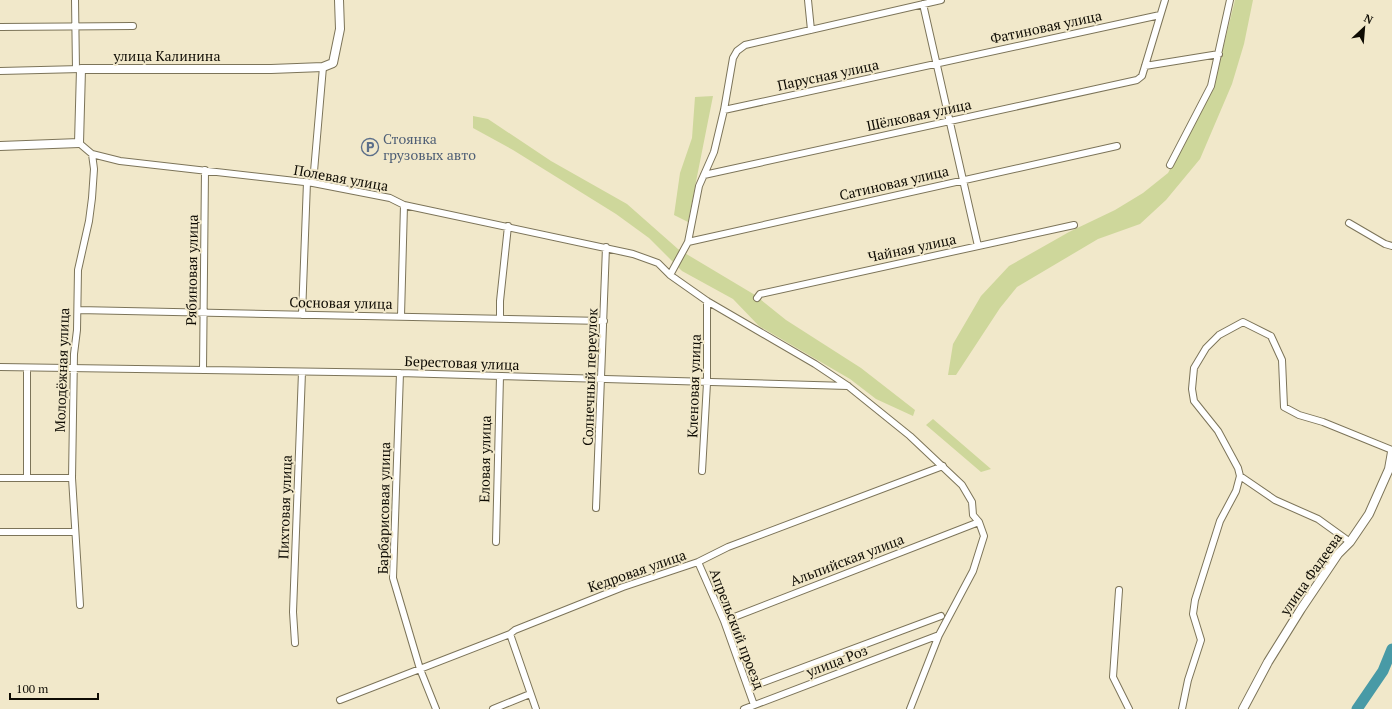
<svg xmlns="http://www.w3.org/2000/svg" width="1392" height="709" font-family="'PT Serif',serif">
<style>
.green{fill:#ced79b}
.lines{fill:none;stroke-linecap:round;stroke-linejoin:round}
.river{stroke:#489aa6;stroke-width:11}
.minor-casing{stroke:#7c7459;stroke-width:8}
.tertiary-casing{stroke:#7c7459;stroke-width:10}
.minor{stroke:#fff;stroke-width:6}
.tertiary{stroke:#fff;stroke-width:8}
.labels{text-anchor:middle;stroke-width:4;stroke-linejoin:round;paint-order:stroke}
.street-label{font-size:14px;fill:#0e0b03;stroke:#f1e8ca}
.service-label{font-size:14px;fill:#4e5e75;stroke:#f1e8ca;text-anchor:start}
</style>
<rect width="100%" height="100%" fill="#f1e8ca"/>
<path class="green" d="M 1235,0 L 1253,0 L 1244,44 L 1232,84 L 1200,159 L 1166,200 L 1140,224 L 1098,239 L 1017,287 L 1000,308 L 956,375 L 948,375 L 953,344 L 981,296 L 1009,266 L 1069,232 L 1115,210 L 1143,193 L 1168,173 L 1209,96 L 1218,68 Z
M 713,96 L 688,222 L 674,215 L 680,173 L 692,138 L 695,97 Z
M 473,116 L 488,119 L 551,161 L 627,204 L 678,249 L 755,295 L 786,320 L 861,368 L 915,410 L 913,416 L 876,399 L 850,379 L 759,326 L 733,299 L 682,271 L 649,238 L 616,214 L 513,150 L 473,128 Z
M 933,419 L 991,469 L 981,472 L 926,425 Z"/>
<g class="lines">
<path class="river" d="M 1357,709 L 1383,671 L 1392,649"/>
<g class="minor-casing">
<path id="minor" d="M 75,0 L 76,69
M 808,0 L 811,30
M 923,4 L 978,246
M 0,27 L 133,26
M 1145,66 L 1219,54
M 0,71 L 81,69
M 724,110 L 1160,15
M 79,143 L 92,154 L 120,161 L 313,183 L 390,198 L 404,205 L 633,254 L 658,263 L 670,275 L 707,301 L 815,364 L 848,386 L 910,436 L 962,485 L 972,502 L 973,515 L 979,522 L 984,536 L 973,571 L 939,635 L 910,709
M 1170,165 L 1211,86 L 1230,0
M 704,175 L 1137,80 L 1142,76 L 1165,0
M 313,183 L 323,67
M 1349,223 L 1385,244 L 1392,246
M 688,242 L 699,186 L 714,152 L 724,110 L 733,58 L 737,51 L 745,45 L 941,0
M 670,275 L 688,242 L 1117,146
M 757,298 L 760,294 L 1074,225
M 78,310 L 604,321
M 302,315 L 307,182
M 401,316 L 404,205
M 500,318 L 500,301 L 508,226
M 0,367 L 400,373 L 848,386
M 27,369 L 27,478
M 203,370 L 205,170
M 400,373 L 393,578 L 420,669 L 436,709
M 702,471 L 707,383 L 707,301
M 0,478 L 72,478
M 596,508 L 606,247
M 0,532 L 75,532
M 496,542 L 500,376
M 1350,542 L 1318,519 L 1275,500 L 1240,476 L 1238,468 L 1218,431 L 1194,401 L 1192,389 L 1194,368 L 1206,348 L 1219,335 L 1243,322 L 1271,336 L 1282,360 L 1284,407 L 1299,415 L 1323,422 L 1392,450
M 698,562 L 724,621 L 754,705
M 1119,590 L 1113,677 L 1129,709
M 80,605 L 72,478 L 74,354 L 77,330 L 78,270 L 89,221 L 92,198 L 94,169 L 92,154
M 724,621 L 979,522
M 510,634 L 536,709
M 295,643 L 293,612 L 302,372
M 748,688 L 941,616
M 340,700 L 510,634 L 515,630 L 623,587 L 698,562 L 728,547 L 943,466
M 493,709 L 530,694
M 744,709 L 939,635
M 1182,709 L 1188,680 L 1201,640 L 1193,614 L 1195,600 L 1220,521 L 1236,491 L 1240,476"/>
</g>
<g class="tertiary-casing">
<path id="tertiary" d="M 0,146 L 79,143 L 81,69 L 271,69 L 323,67 L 333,63 L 340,29 L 339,0
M 1243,709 L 1268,662 L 1301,609 L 1338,554 L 1350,542 L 1369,514 L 1389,469 L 1392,452"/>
</g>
<use href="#minor" class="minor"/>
<use href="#tertiary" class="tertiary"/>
</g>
<defs>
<g id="parking-ring" transform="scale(0.9)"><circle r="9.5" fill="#f1e8ca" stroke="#5c6f8a" stroke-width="1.5"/><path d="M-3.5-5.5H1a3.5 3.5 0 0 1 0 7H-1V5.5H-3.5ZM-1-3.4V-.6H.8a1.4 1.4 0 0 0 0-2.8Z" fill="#5c6f8a"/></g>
</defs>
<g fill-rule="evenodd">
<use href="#parking-ring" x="370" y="147"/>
</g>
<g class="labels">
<g class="street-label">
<text transform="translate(1046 27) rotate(-12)" y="5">Фатиновая улица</text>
<text x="167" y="61">улица Калинина</text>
<text transform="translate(828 75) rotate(-12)" y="5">Парусная улица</text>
<text transform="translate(919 115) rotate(-12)" y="5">Шёлковая улица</text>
<text transform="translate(341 178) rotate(10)" y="5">Полевая улица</text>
<text transform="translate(894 183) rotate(-13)" y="5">Сатиновая улица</text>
<text transform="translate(912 248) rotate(-12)" y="5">Чайная улица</text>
<text transform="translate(192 270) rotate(-89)" y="5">Рябиновая улица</text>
<text transform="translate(341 303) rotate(1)" y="5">Сосновая улица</text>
<text transform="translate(462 363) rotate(2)" y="5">Берестовая улица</text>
<text transform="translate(62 370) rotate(-88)" y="5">Молодёжная улица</text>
<text transform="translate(590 377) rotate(-88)" y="5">Солнечный переулок</text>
<text transform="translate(694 386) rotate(-88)" y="5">Кленовая улица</text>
<text transform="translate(485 459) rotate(-89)" y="5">Еловая улица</text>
<text transform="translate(285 507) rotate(-88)" y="5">Пихтовая улица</text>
<text transform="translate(384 508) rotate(-89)" y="5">Барбарисовая улица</text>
<text transform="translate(847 560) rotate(-21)" y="5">Альпийская улица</text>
<text transform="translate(637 571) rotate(-19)" y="5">Кедровая улица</text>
<text transform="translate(1311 574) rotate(-55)" y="5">улица Фадеева</text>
<text transform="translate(737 629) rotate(69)" y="5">Апрельский проезд</text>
<text transform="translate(837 661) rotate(-21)" y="5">улица Роз</text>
</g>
<g class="service-label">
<text x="383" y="144">Стоянка<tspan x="383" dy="16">грузовых авто</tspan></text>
</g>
</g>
<g transform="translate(1364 28) rotate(26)" stroke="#f1e8ca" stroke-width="3" paint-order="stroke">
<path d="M0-3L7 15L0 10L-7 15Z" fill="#0e0b03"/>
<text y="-6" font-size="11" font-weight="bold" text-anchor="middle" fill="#0e0b03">N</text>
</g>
<path d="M10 693v6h88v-6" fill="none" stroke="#0e0b03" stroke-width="2"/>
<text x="16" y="693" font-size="12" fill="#0e0b03" stroke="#f1e8ca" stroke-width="3" paint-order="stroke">100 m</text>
</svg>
